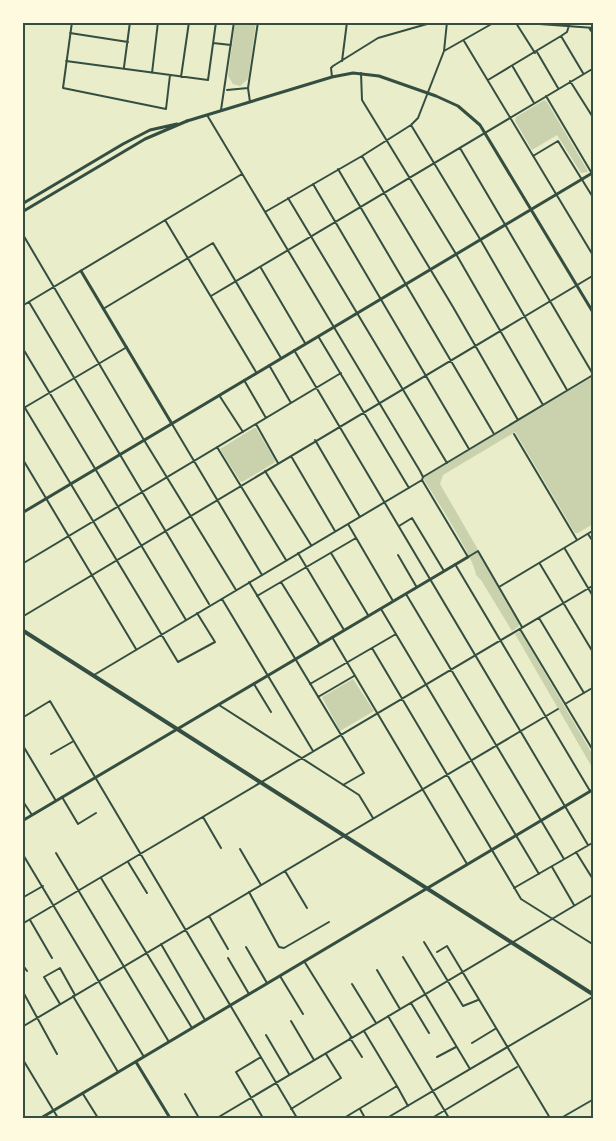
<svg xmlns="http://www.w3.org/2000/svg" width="616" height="1141" font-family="'Crimson Pro',serif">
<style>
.green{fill:#cad2ad}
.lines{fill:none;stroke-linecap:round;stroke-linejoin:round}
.minor{stroke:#344e41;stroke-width:2}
.tertiary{stroke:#344e41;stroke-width:3}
.secondary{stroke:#344e41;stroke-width:3}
.primary{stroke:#344e41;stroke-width:4}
.neatline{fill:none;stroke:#344e41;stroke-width:2}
</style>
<rect width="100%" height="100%" fill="#e9edc9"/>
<path class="green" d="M 235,23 L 256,23 L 248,79 L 240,86 L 233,84 L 228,76 Z
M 544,100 L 547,102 L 588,171 L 587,172 L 581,173 L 557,135 L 532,150 L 515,121 L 516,117 Z
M 592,377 L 593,524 L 578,533 L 575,533 L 515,432 L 443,475 L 440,484 L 520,622 L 518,627 L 512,631 L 481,580 L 476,575 C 475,559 434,496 423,478 Z
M 254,428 L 256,428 L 275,460 L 274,463 L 242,482 L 240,481 L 220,449 Z
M 520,631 L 593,755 L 593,769 L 515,634 Z
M 353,679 L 374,711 L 340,731 L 322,697 Z"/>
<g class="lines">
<path class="minor" d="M 72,22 L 63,88 L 166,109 L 170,75
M 512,22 L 594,28
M 516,23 L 535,53
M 589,28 L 594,35
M 70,33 L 128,42
M 561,36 L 583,73
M 464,41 L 594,257
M 213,43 L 231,45
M 444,51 L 447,22
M 537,52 L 558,88
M 66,61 L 208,80 L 216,22
M 342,61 L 347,22
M 124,67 L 130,22
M 513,67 L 534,103
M 152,73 L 158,22
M 361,73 L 362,100 L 456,254 L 543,405
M 181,77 L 189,22
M 332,77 L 331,68 L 333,66 L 378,38 L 434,22
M 488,80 L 561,36 L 567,32 L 570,22
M 570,81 L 594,119
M 227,90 L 248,88
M 546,96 L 594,177
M 250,102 L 248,88 L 258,22
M 221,110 L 234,22
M 207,115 L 420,471 L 423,477 L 422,480 L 468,557 L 478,551 L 522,627
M 411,125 L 480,239 L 567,390
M 460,148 L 594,376
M 362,156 L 453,307 L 518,420
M 533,156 L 558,141 L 594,199
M 338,169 L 494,434
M 313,184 L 469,449
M 288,198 L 447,463
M 265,212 L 362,156 L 411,125 L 418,118 L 444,51 L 495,22
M 165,220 L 256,372
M 22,233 L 144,440 L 236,590
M 261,268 L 305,343
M 211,296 L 594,68
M 29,302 L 209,604
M 22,306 L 242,174
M 103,309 L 213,243 L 281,358
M 318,336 L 409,488
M 22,347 L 186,620
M 294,350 L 588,845
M 269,365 L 291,403
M 244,380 L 266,418
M 219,395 L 243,432
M 25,408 L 178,662 L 215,642 L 197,613
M 22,409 L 127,347
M 172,424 L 262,575
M 256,424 L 278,463
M 514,434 L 577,540
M 315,440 L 360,517
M 217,447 L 286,560
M 291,456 L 335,531
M 22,458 L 136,649
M 265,471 L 311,545
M 423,477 L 593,375
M 348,524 L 393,601
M 399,526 L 412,518 L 444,571
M 588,534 L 594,543
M 565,549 L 594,598
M 298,553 L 344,630
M 331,553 L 368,615
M 398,555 L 416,586
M 22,564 L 341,373
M 455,564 L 590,791
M 540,564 L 594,654
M 249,582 L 364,773 L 343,785
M 281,582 L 320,645
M 499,587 L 594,530
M 406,594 L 564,859
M 257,596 L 356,538
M 222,599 L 313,751
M 381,609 L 539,874
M 22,617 L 594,275
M 539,618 L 584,693
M 520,629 L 594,752
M 332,637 L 467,864
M 372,648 L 521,899 L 594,945
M 94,675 L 422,480
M 254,684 L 271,712
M 310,684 L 396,634
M 318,697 L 354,676
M 565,704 L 594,687
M 219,705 L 359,795 L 373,818
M 22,718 L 50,701 L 297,1118
M 22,744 L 56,801
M 51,754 L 72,742
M 62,797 L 78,824 L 96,813
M 22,800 L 32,815
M 203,817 L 221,848
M 240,849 L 261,885
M 576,852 L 594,881
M 22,853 L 144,1057
M 56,853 L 169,1042
M 128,862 L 147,893
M 552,867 L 574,905
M 285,871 L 307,908
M 101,878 L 192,1028
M 514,888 L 594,842
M 249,892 L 279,947 L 284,948 L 329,922
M 22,898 L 43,886
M 209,916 L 228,949
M 30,920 L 52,958
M 22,924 L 594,585
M 424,942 L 463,1006 L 478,1000
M 161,944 L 205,1020
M 246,947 L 267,983
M 437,952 L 447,946 L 550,1118
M 403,957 L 470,1069
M 228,958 L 249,994
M 304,961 L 352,1038
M 22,964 L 27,971
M 377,970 L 400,1009
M 280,976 L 303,1014
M 352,984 L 376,1023
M 22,990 L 57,1054
M 73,996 L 118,1072
M 411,1003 L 429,1033
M 60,1004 L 44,977 L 60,968 L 75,995
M 388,1016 L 449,1118
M 291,1021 L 314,1060
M 22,1027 L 558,709
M 266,1035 L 289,1074
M 350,1038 L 362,1057
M 472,1043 L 495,1029
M 261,1057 L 236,1072 L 263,1118
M 437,1057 L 456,1047
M 22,1058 L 58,1118
M 397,1086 L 408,1106
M 83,1094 L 98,1118
M 185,1094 L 199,1118
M 291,1109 L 341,1078 L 326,1054
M 360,1109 L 365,1118
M 217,1118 L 594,894
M 344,1118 L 397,1086 L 364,1031
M 387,1118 L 594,996
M 432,1118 L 517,1067
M 561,1118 L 594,1099"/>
<path class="tertiary" d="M 187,121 L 332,77 L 353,73 L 379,76 L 436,96 L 458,106 L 480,125 L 594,314
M 81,271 L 172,424
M 22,513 L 594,172
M 22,821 L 468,557
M 136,1062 L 170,1118
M 41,1118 L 594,789"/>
<path class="secondary" d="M 22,204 L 123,144 L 150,130 L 177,124
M 22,212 L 145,139 L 187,121"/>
<path class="primary" d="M 22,630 L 594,995"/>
</g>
<rect width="616" height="1141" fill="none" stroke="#fefae0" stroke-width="48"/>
<rect x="24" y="24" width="568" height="1093" class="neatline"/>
</svg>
